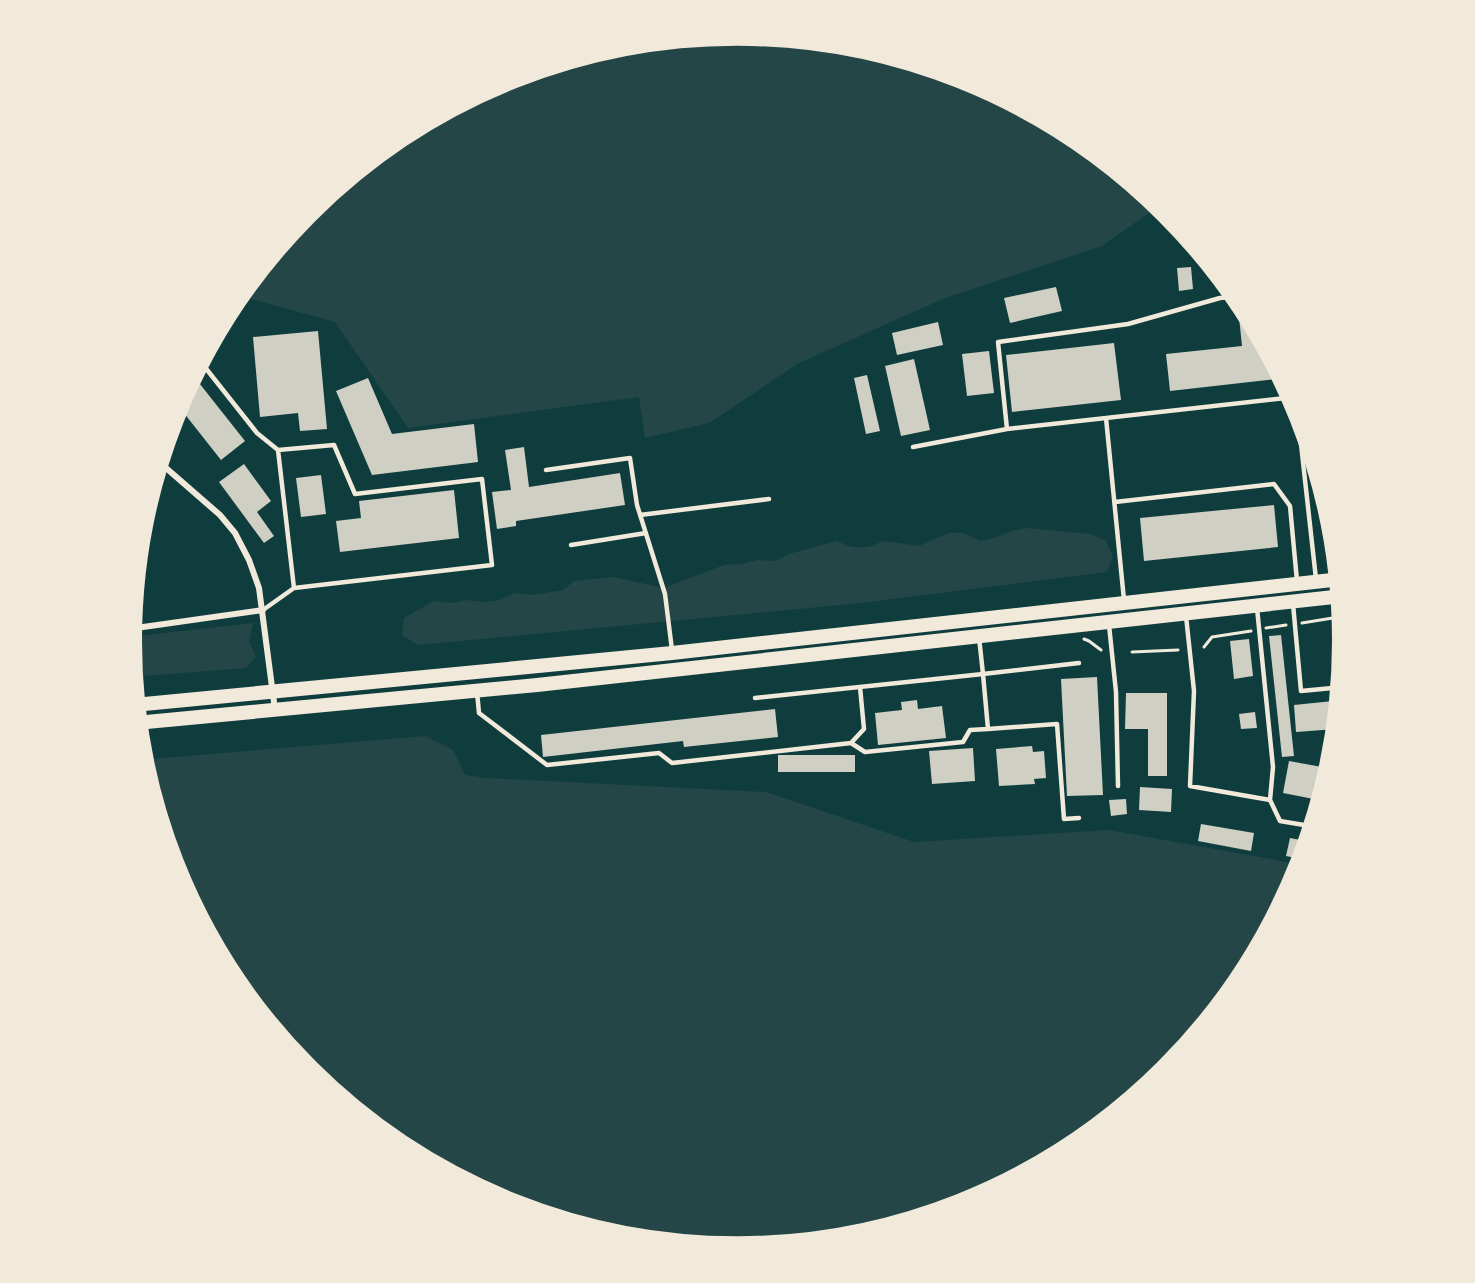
<svg xmlns="http://www.w3.org/2000/svg" width="1475" height="1283" font-family="'Nunito Sans',sans-serif">
<style>
.green{fill:#244646}
.building{fill:#cfcfc3}
.lines{fill:none;stroke-linecap:round;stroke-linejoin:round}
.path{stroke:#f1e9da;stroke-width:3}
.service{stroke:#f1e9da;stroke-width:4.5}
.minor{stroke:#f1e9da;stroke-width:6}
.primary{stroke:#f1e9da;stroke-width:14}
.rim{fill:none;stroke:#f1e9da;stroke-width:8}
</style>
<rect width="100%" height="100%" fill="#0f3d3e"/>
<path class="green" d="M 738,32 L 857,43 L 971,78 L 1077,134 L 1162,204 L 1102,246 L 945,298 L 797,364 L 709,423 L 645,438 L 639,397 L 408,428 L 335,322 L 237,295 L 306,210 L 399,134 L 504,78 L 619,43 Z
M 1027,528 L 1091,534 L 1106,541 L 1113,557 L 1107,572 L 861,603 L 418,645 L 402,635 L 404,618 L 434,601 L 450,603 L 467,600 L 483,602 L 500,600 L 515,593 L 531,595 L 563,590 L 574,581 L 613,577 L 664,588 L 724,565 L 742,564 L 758,560 L 775,561 L 789,554 L 836,541 L 852,547 L 868,547 L 884,541 L 919,546 L 948,533 L 964,533 L 980,541 L 995,538 L 1011,531 Z
M 253,623 L 249,642 L 256,657 L 246,668 L 131,677 L 128,637 Z
M 425,736 L 453,750 L 465,775 L 486,778 L 766,792 L 914,842 L 1109,830 L 1304,865 L 1301,875 L 1245,981 L 1169,1073 L 1076,1149 L 971,1205 L 856,1240 L 737,1251 L 618,1240 L 504,1205 L 398,1149 L 306,1073 L 230,980 L 174,875 L 139,760 Z"/>
<path class="building" d="M 1191,267 L 1193,289 L 1179,291 L 1177,268 Z
M 1056,287 L 1062,311 L 1010,323 L 1004,298 Z
M 234,299 L 232,311 L 226,310 L 230,302 Z
M 1252,316 L 1285,378 L 1170,391 L 1166,354 L 1242,346 L 1239,317 Z
M 938,322 L 943,345 L 897,355 L 892,333 Z
M 318,331 L 327,429 L 300,431 L 298,413 L 260,417 L 253,337 Z
M 1114,343 L 1121,400 L 1012,412 L 1006,355 Z
M 989,351 L 994,393 L 967,396 L 962,354 Z
M 914,359 L 930,430 L 901,436 L 885,366 Z
M 192,374 L 245,441 L 221,460 L 176,403 Z
M 867,375 L 880,431 L 866,434 L 854,378 Z
M 368,378 L 392,434 L 474,424 L 478,462 L 372,475 L 336,391 Z
M 524,447 L 529,487 L 620,473 L 625,505 L 516,521 L 516,526 L 497,529 L 492,492 L 511,490 L 505,450 Z
M 244,464 L 271,501 L 257,512 L 274,536 L 264,543 L 219,482 Z
M 321,475 L 326,514 L 301,517 L 296,478 Z
M 454,490 L 459,538 L 340,552 L 336,521 L 361,518 L 359,501 Z
M 1274,505 L 1278,547 L 1144,561 L 1140,518 Z
M 1281,635 L 1294,756 L 1282,757 L 1269,636 Z
M 1249,639 L 1253,676 L 1234,679 L 1230,641 Z
M 1097,677 L 1103,795 L 1067,796 L 1061,679 Z
M 1126,693 L 1167,693 L 1167,776 L 1148,776 L 1148,729 L 1125,729 Z
M 917,700 L 918,709 L 942,706 L 946,738 L 878,745 L 875,713 L 902,710 L 901,702 Z
M 1333,701 L 1336,729 L 1296,732 L 1294,705 Z
M 775,709 L 778,737 L 684,747 L 683,741 L 543,757 L 541,735 Z
M 1255,712 L 1257,728 L 1241,729 L 1239,714 Z
M 1032,746 L 1033,752 L 1044,751 L 1046,778 L 1034,779 L 1035,784 L 999,786 L 996,749 Z
M 973,748 L 975,781 L 932,784 L 929,751 Z
M 778,755 L 855,755 L 855,772 L 778,772 Z
M 1289,761 L 1333,769 L 1324,801 L 1283,793 Z
M 1140,787 L 1172,789 L 1171,812 L 1139,810 Z
M 1126,799 L 1127,814 L 1111,816 L 1109,800 Z
M 1201,824 L 1254,833 L 1251,851 L 1198,841 Z
M 1290,838 L 1311,842 L 1306,860 L 1286,856 Z"/>
<g class="lines">
<path class="path" d="M 1302,623 L 1345,616
M 1266,628 L 1286,625
M 1084,639 L 1089,641 L 1101,650
M 1204,647 L 1212,637 L 1251,631
M 1132,652 L 1178,650"/>
<path class="service" d="M 1239,296 L 1220,298 L 1128,324 L 998,342 L 1007,429 L 1295,397
M 204,366 L 257,433 L 278,450
M 1296,399 L 1316,579
M 1106,418 L 1124,600
M 913,447 L 1007,429
M 546,470 L 630,458 L 637,505 L 665,594 L 672,650
M 1115,502 L 1274,484 L 1290,506 L 1297,581
M 640,515 L 769,499
M 571,545 L 646,533
M 1293,604 L 1301,691 L 1343,687
M 1257,608 L 1273,767 L 1270,800
M 263,610 L 294,588 L 492,565 L 482,479 L 355,494 L 334,445 L 278,450 L 294,588
M 1186,616 L 1194,691 L 1190,786 L 1270,800 L 1280,821 L 1316,827
M 1109,625 L 1116,692 L 1118,786
M 979,637 L 983,674 L 1079,663
M 477,692 L 479,713 L 547,765 L 659,753 L 672,763 L 851,743 L 865,752 L 963,742 L 970,730 L 988,729 L 983,674 L 755,698
M 988,729 L 1057,724 L 1064,819 L 1079,818
M 851,743 L 864,729 L 860,687"/>
<path class="minor" d="M 158,461 L 220,515 L 235,533 L 249,560 L 259,588 L 275,710
M 129,629 L 263,610"/>
<path class="primary" d="M 134,705 L 672,653 L 1341,579
M 136,723 L 537,685 L 1343,596"/>
</g>
<path d="M0 0H1475V1283H0ZM138 641a599 599 0 1 1 1198 0a599 599 0 1 1-1198 0Z" fill="#f1e9da" fill-rule="evenodd"/>
<path class="rim" d="M138 641a599 599 0 1 1 1198 0a599 599 0 1 1-1198 0Z"/>
</svg>
